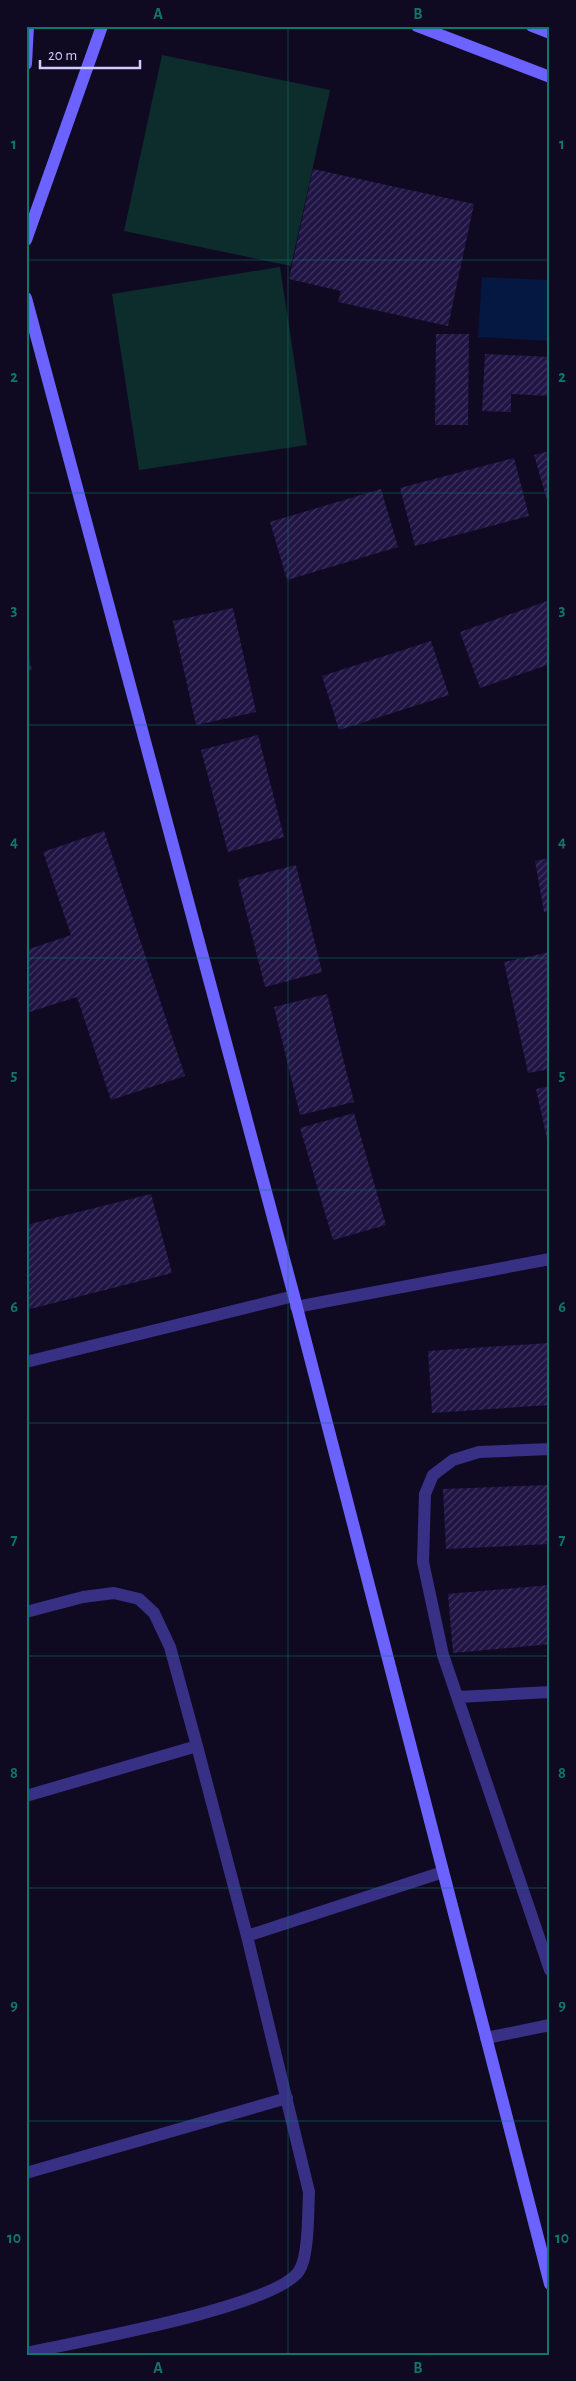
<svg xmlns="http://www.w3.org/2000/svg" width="576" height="2381" font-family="'Alegreya Sans',sans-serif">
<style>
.green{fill:#0d2c2c}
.water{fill:#041841}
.building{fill:url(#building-hatch)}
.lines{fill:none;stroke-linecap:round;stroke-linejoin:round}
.street{stroke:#373085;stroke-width:12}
.secondary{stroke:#6b62ff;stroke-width:12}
.grid{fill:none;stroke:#0f766e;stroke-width:1;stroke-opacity:0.55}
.neatline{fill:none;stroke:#0f766e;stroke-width:2}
.grid-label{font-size:16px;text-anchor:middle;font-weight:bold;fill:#0f766e}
</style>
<defs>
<pattern id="building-hatch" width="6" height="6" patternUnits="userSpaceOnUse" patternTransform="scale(1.25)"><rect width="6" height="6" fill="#201444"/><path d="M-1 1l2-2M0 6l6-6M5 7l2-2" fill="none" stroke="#403560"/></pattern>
</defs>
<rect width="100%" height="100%" fill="#0f0a21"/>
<path class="green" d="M 162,55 L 330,90 L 291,266 L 124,231 Z
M 280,267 L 307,445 L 139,470 L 112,294 Z"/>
<path class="water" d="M 482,277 L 550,280 L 550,341 L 478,337 Z"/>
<path class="building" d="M 313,169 L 474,204 L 448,326 L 338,302 L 341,291 L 289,279 Z
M 436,334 L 469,334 L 468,425 L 435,425 Z
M 485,354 L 550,357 L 550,396 L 511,394 L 511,412 L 482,411 Z
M 550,451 L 550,507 L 549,507 L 534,455 Z
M 514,458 L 529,516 L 415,546 L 400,488 Z
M 381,489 L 398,547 L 287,580 L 270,522 Z
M 550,600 L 550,664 L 480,688 L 460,632 Z
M 233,608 L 256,712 L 196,725 L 173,621 Z
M 431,641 L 449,695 L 339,730 L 322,676 Z
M 26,649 L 32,670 L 26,672 Z
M 258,735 L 284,837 L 228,852 L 201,750 Z
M 104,831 L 185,1076 L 111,1100 L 77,997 L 26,1013 L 26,950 L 71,935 L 43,852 Z
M 550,858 L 550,911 L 544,912 L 535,861 Z
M 296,865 L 322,972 L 265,987 L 238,880 Z
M 550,952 L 550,1069 L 528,1073 L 504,962 Z
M 327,994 L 354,1102 L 300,1115 L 274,1007 Z
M 550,1086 L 550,1148 L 549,1148 L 536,1089 Z
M 354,1113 L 386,1225 L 333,1240 L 300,1128 Z
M 151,1194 L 172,1273 L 26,1310 L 26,1225 Z
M 550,1343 L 550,1405 L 432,1413 L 428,1351 Z
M 550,1485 L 550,1544 L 446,1549 L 443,1489 Z
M 550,1585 L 550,1644 L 453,1653 L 448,1594 Z"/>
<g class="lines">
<path class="street" d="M 296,1307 L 550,1259
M 26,1362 L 294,1296
M 550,1449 L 479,1452 L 453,1460 L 433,1475 L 425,1494 L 423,1562 L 443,1655 L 550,1970
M 26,1612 L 83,1597 L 114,1593 L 139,1599 L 154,1613 L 170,1647 L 197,1746 L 247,1936 L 309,2192 C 308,2210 309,2256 299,2271 C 275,2307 76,2342 26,2353
M 458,1697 L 550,1692
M 26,1796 L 197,1746
M 247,1936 L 443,1872
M 486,2038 L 550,2025
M 26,2173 L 287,2098"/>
<path class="secondary" d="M 417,26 L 550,77
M 532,26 L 550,33
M 26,64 L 28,26
M 26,240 L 102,26
M 26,298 L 294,1296 L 550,2284"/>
</g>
<path class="grid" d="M 288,26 L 288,2355M 26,260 L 550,260M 26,493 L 550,493M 26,725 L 550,725M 26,958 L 550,958M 26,1190 L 550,1190M 26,1423 L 550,1423M 26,1656 L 550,1656M 26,1888 L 550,1888M 26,2121 L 550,2121"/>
<rect width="576" height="2381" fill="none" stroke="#0f0a21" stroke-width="55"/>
<path d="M40 60v8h100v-8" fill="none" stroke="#d2cbff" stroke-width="2.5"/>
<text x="48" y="60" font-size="15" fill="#d2cbff" stroke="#0f0a21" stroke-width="4" paint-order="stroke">20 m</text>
<rect x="28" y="28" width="520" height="2326" class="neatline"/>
<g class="grid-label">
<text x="158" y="19">A</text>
<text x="418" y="19">B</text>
<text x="14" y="149">1</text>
<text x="562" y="149">1</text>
<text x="14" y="382">2</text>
<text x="562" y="382">2</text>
<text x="14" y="615">3</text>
<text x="562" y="615">3</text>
<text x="14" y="847">4</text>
<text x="562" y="847">4</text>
<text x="14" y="1080">5</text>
<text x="562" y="1080">5</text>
<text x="14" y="1312">6</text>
<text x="562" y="1312">6</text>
<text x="14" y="1545">7</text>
<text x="562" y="1545">7</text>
<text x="14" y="1778">8</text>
<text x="562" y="1778">8</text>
<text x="14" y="2010">9</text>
<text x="562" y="2010">9</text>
<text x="14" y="2243">10</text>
<text x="562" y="2243">10</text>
<text x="158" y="2373">A</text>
<text x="418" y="2373">B</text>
</g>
</svg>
